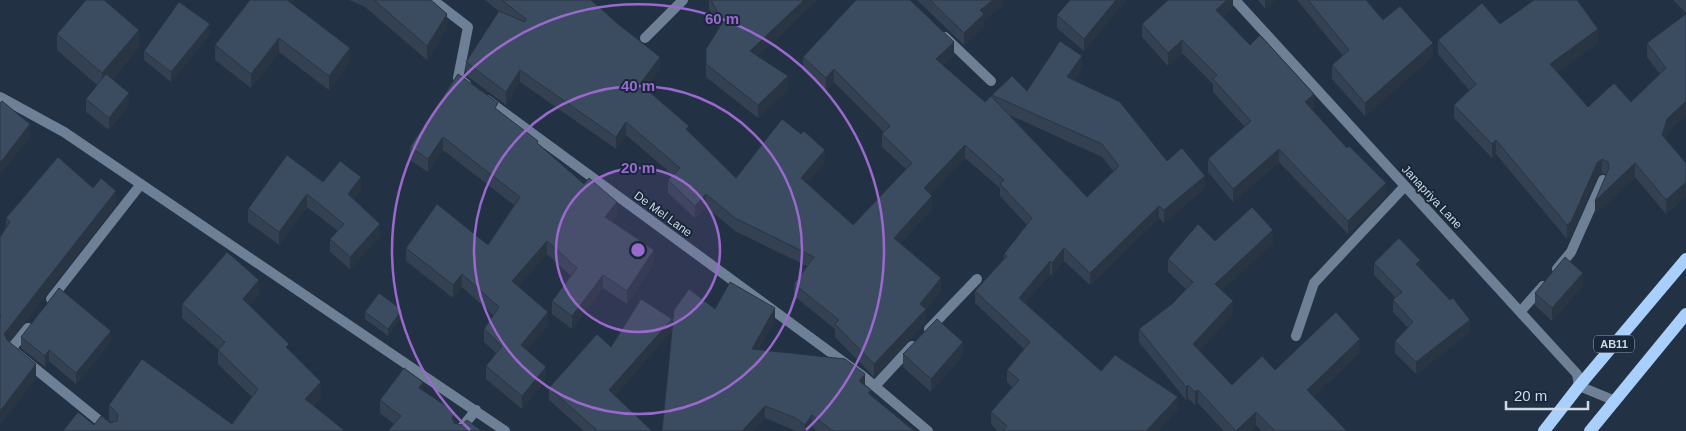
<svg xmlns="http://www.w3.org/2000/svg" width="1686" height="431" font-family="Helvetica,sans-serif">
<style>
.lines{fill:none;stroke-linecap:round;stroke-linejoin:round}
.minor{stroke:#6d8096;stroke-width:10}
.primary{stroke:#a9cffd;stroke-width:12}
.wall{fill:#344153;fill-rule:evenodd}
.shaded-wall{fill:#2a3543}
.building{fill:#3c4c60;stroke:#2a3543}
.ring{fill:none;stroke:#9969cd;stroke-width:2.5}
.labels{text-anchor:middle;stroke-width:4;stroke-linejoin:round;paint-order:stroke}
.shield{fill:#18283a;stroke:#99a5b2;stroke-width:1}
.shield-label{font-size:11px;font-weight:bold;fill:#d0dae6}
.street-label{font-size:12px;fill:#d0dae6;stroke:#18283a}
.centre{fill:#9969cd;stroke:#18283a;stroke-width:2.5}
.ring-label{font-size:15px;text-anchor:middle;font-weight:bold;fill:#9969cd;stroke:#18283a;stroke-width:4;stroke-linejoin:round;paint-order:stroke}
</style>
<rect width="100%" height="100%" fill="#223244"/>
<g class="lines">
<path class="minor" d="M 433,0 L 468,27 L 458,78 L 466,84
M 1235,0 L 1577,374 L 1579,386 L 1613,400
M 945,37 L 991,81
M 645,38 L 683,0
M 0,97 L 64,132 L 505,431
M 487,100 L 864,377 L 928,431
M 1557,269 L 1571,252 L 1603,180
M 51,299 L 141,184
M 1521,311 L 1543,286
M 28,328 L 11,349 L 112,431
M 929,329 L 977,279
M 1296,336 L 1314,283 L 1405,186
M 875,386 L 912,346
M 459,431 L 476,410"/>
<path class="primary" d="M 1544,431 L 1579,386 L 1686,259
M 1590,431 L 1686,314"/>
</g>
<path class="wall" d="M 349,0 L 431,0 L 447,28 L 427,60 L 365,7 Z
M 485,0 L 591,0 L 660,69 L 645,89 L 736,178 L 825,163 L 807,183 L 853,225 L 906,169 L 882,147 L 882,134 L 884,132 L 834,82 L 826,91 L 803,70 L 803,57 L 954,55 L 943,65 L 985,102 L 992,96 L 992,95 L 1027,91 L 1082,68 L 1074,80 L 1167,161 L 1205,188 L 1164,223 L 1159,218 L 1090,285 L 1064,261 L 1052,275 L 1050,274 L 1025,303 L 1101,371 L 1178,409 L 1158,431 L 998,431 L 991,424 L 991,412 L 1012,387 L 1007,382 L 1007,370 L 1024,349 L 975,303 L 975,291 L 1004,259 L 1004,254 L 1027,225 L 1000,196 L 1000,188 L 965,158 L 930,194 L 932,209 L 900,244 L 941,291 L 926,309 L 926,322 L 874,377 L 835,337 L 835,329 L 794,296 L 794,284 L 807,266 L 735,231 L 706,207 L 695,218 L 668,193 L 668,180 L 673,175 L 626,135 L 616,149 L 520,82 L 506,105 L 466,75 L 466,62 L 500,12 ZM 1010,115 L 1102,157 L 1114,172 L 1087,197 Z
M 709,0 L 817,0 L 758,56 L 788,89 L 758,118 L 706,77 L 706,49 L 719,28 L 709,9 Z
M 917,0 L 1003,0 L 1003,5 L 984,20 L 984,27 L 964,45 Z
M 1126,0 L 1084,51 L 1057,28 L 1057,15 Z
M 1233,0 L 1233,8 L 1223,17 L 1250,45 L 1314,107 L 1312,109 L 1386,196 L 1348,234 L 1279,162 L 1233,202 L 1208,172 L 1208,159 L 1245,127 L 1213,92 L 1213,84 L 1182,53 L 1168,66 L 1142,37 L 1142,24 Z
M 1258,0 L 1276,0 L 1265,9 Z
M 1297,0 L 1366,0 L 1383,20 L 1433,56 L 1365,116 L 1332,79 L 1332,65 L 1343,56 Z
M 1673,0 L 1686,0 L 1686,13 Z
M 292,4 L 350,62 L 329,90 L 279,52 L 251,88 L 215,60 L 215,45 Z
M 1686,14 L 1686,115 L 1667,133 L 1666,139 L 1686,163 L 1686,196 L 1666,214 L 1635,177 L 1595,215 L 1607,175 L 1602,173 L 1597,177 L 1571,236 L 1567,239 L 1496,154 L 1492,158 L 1454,118 L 1454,105 L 1469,90 L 1438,54 L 1438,40 L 1500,24 L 1598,43 L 1557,72 L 1588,107 L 1631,102 L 1660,74 L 1647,57 L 1647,43 Z
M 57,34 L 139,47 L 112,79 L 129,105 L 109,130 L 86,112 L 86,99 L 97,85 L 57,50 Z
M 210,34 L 171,82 L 144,60 L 144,51 Z
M 498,111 L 538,144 L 617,215 L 612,221 L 654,263 L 627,304 L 603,288 L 572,329 L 552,314 L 552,301 L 571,276 L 547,254 L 518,286 L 548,325 L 527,350 L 546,379 L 522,409 L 486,379 L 486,366 L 496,353 L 484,342 L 484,329 L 493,315 L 462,287 L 453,298 L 406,261 L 406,248 L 488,245 L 514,205 L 443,150 L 428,172 L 410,160 L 410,147 Z
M 323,182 L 361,190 L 354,199 L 380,236 L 350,269 L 330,252 L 330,239 L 338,231 L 307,207 L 279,245 L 248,222 L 248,209 Z
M 93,188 L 116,205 L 9,342 L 36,378 L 0,425 L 0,237 L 6,227 L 6,218 Z
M 1215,241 L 1273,243 L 1222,290 L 1233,314 L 1199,351 L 1232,385 L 1275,370 L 1360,352 L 1313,397 L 1347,431 L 1262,431 L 1256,425 L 1250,431 L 1224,431 L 1198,403 L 1195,405 L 1188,398 L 1186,400 L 1139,342 L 1139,329 L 1172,304 L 1186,289 L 1168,272 L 1168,259 Z
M 1374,263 L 1420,268 L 1470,332 L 1416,374 L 1395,353 L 1395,341 L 1408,328 L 1393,312 L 1393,300 L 1396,298 L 1374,275 Z
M 1583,286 L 1552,321 L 1535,305 L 1535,293 Z
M 259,295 L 250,305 L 289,350 L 321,397 L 313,405 L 345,431 L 94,425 L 112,423 L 109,420 L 109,405 L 232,424 L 252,397 L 218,364 L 218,349 L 182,318 L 182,304 Z
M 715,309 L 775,320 L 758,350 L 865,385 L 871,395 L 915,431 L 817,431 L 812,427 L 810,431 L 796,431 L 765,418 L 753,431 L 662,431 Z
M 365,312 L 402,316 L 388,336 L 365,319 Z
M 21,337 L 111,342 L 76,384 L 49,361 L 45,367 L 21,348 Z
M 903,354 L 963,355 L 931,392 L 903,367 Z
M 549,388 L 615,396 L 652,431 L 584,431 L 549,400 Z
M 423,391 L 455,424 L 482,431 L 394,424 L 380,413 L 380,400 Z"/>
<path class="shaded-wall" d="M 285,0 L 295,0 L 285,13 Z
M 804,0 L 817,0 L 750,64 L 750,51 Z
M 993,0 L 1003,0 L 1003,5 L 984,20 L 984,27 L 964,45 L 964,33 L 980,10 Z
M 1116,0 L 1126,0 L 1126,1 L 1084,51 L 1084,39 Z
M 1227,0 L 1233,0 L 1233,8 L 1216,23 L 1216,10 Z
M 1265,0 L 1276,0 L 1265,9 Z
M 447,14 L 447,28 L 427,60 L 427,46 Z
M 210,24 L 210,34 L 171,82 L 171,72 Z
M 1598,29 L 1598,43 L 1550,77 L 1550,64 Z
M 139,30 L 139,47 L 102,90 L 102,73 Z
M 279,38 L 279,52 L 251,88 L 251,74 Z
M 1182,40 L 1182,53 L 1168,66 L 1168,53 Z
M 954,42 L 954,55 L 936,71 L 936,59 Z
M 1433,43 L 1433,56 L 1365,116 L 1365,103 Z
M 350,48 L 350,62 L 329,90 L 329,76 Z
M 1082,56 L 1082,68 L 1067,90 L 1067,77 Z
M 660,57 L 660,69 L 640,96 L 640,84 Z
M 834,69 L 834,82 L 826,91 L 826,78 Z
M 520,70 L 520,82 L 506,105 L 506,92 Z
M 788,76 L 788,89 L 758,118 L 758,105 Z
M 129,93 L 129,105 L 109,130 L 109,118 Z
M 1314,94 L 1314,107 L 1305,115 L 1305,102 Z
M 1686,101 L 1686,115 L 1667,133 L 1662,149 L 1662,135 L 1667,119 Z
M 626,122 L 626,135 L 616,149 L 616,137 Z
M 30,124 L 30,137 L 0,175 L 0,163 Z
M 443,137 L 443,150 L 428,172 L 428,159 Z
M 1496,140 L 1496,154 L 1492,158 L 1492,144 Z
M 965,145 L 965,158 L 924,201 L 924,188 Z
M 1279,149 L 1279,162 L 1233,202 L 1233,189 Z
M 825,150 L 825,163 L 801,190 L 801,178 Z
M 1602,159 L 1602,173 L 1597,177 L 1571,236 L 1567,239 L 1567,225 L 1597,163 Z
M 1635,163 L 1635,177 L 1595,215 L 1595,201 Z
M 1205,176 L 1205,188 L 1164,223 L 1164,210 Z
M 361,177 L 361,190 L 348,206 L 348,194 Z
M 1686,182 L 1686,196 L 1666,214 L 1666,200 Z
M 1386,183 L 1386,196 L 1348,234 L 1348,221 Z
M 116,191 L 116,205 L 4,348 L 4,334 Z
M 307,194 L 307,207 L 279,245 L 279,232 Z
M 706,194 L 706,207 L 695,218 L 695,206 Z
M 932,196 L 932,209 L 894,251 L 894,238 Z
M 617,202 L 617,215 L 605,229 L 605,217 Z
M 1159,206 L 1159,218 L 1090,285 L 1090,273 Z
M 380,224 L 380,236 L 350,269 L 350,257 Z
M 1273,230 L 1273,243 L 1215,297 L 1215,284 Z
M 547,241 L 547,254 L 512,294 L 512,281 Z
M 1064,248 L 1064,261 L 1052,275 L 1052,263 Z
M 654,250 L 654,263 L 627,304 L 627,291 Z
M 1420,260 L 1420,272 L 1416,264 Z
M 1050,261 L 1050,274 L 1019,310 L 1019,298 Z
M 1583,273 L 1583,286 L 1552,321 L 1552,308 Z
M 462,274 L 462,287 L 453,298 L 453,285 Z
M 603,275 L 603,288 L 572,329 L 572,316 Z
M 941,278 L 941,291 L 920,316 L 920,304 Z
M 259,280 L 259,295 L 243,313 L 243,299 Z
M 1233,301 L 1233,314 L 1193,358 L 1193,344 Z
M 775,308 L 775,320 L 752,362 L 752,349 Z
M 926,309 L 926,322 L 874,377 L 874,364 Z
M 402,310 L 402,316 L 388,336 L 388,329 Z
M 548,312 L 548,325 L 521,358 L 521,345 Z
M 672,319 L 672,331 L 609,403 L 609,390 Z
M 1470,320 L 1470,332 L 1416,374 L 1416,362 Z
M 111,331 L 111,342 L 76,384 L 76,373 Z
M 1360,339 L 1360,352 L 1307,403 L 1307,390 Z
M 963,342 L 963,355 L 931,392 L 931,379 Z
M 49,350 L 49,361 L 45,367 L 45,356 Z
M 36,364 L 36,378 L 0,425 L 0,411 Z
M 546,367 L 546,379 L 522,409 L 522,396 Z
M 865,374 L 865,387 L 859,381 Z
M 321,382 L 321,397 L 305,413 L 305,399 Z
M 423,382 L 423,394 L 419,388 Z
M 1188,385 L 1188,398 L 1186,400 L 1186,387 Z
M 1198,390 L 1198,403 L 1195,405 L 1195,392 Z
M 1178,397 L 1178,409 L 1158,431 L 1146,431 Z
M 765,406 L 765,418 L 753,431 L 742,431 Z
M 455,412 L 455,425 L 452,418 Z
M 1256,412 L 1256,425 L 1250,431 L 1236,431 Z
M 812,415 L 812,427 L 810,431 L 805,431 L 805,425 Z"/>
<path class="building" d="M 86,0 L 104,0 L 139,30 L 102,73 L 57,34 Z
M 250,0 L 287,0 L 350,48 L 329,76 L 279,38 L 251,74 L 215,45 Z
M 374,0 L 431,0 L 447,14 L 427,46 Z
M 502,0 L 591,0 L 618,24 L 660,57 L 640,84 L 689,126 L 686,129 L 736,178 L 782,119 L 801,134 L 804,131 L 825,150 L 801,178 L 853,225 L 912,163 L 882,134 L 890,126 L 834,69 L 826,78 L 803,57 L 856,0 L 910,0 L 954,42 L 936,59 L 985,102 L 991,96 L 1087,197 L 1119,166 L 1102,144 L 992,95 L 1012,76 L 1027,91 L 1060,41 L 1082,56 L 1067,77 L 1120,102 L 1167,161 L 1182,148 L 1205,176 L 1164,210 L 1159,206 L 1090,273 L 1064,248 L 1052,263 L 1050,261 L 1019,298 L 1101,371 L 1115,355 L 1178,397 L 1146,431 L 1003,431 L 1007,426 L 991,412 L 1019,380 L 1007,370 L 1030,342 L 975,291 L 1007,256 L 1004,254 L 1032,218 L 1000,184 L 1004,180 L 965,145 L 924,188 L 932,196 L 894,238 L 941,278 L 920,304 L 926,309 L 874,364 L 835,324 L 839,320 L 794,284 L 814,257 L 735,218 L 706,194 L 695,206 L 668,180 L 680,168 L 626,122 L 616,137 L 520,70 L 506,92 L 466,62 L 499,11 L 525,22 L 526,19 Z
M 711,0 L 804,0 L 750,51 L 788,76 L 758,105 L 706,64 L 706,49 L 723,22 Z
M 930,0 L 993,0 L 980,10 L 984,14 L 964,33 Z
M 1070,0 L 1116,0 L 1084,39 L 1057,15 Z
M 1168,0 L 1227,0 L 1216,10 L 1250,45 L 1260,35 L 1314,94 L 1305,102 L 1347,148 L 1349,146 L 1386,183 L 1348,221 L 1279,149 L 1233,189 L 1208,159 L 1251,121 L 1213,79 L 1217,75 L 1182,40 L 1168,53 L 1142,24 Z
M 1308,0 L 1366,0 L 1383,20 L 1400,6 L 1433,43 L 1365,103 L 1332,65 L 1349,50 Z
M 1534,0 L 1577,0 L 1598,29 L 1550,64 L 1588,107 L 1614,83 L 1631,102 L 1666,68 L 1647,43 L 1686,14 L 1686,101 L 1667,119 L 1662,135 L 1686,163 L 1686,182 L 1666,200 L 1635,163 L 1595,201 L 1609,168 L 1608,162 L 1602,159 L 1597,163 L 1571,222 L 1567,225 L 1496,140 L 1492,144 L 1454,105 L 1476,84 L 1438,40 L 1482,3 L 1500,24 Z
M 179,2 L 210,24 L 171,72 L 144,51 Z
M 106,74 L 129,93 L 109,118 L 86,99 Z
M 458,74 L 498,103 L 495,108 L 538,141 L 537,143 L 584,184 L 589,178 L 617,202 L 605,217 L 654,250 L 627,291 L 603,275 L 572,316 L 552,301 L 577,268 L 547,241 L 512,281 L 548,312 L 521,345 L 546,367 L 522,396 L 486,366 L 502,346 L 484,329 L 499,307 L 462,274 L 453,285 L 406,248 L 437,204 L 488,245 L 520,197 L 443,137 L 428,159 L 410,147 Z
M 2,101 L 30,124 L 0,163 L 0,103 Z
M 287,155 L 323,182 L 340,161 L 361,177 L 348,194 L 380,224 L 350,257 L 330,239 L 344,224 L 307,194 L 279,232 L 248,209 Z
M 58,157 L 93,188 L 101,178 L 116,191 L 4,334 L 7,340 L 36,364 L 0,411 L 0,317 L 1,315 L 0,315 L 0,237 L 10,222 L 6,218 Z
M 1252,207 L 1273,230 L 1215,284 L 1233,301 L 1193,344 L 1232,385 L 1262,356 L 1275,370 L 1336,312 L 1360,339 L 1307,390 L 1347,431 L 1275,431 L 1256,412 L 1236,431 L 1198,390 L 1195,392 L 1188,385 L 1186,387 L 1139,329 L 1172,304 L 1193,282 L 1168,259 L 1198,224 L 1215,241 Z
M 1399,238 L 1420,260 L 1416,264 L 1450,300 L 1453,298 L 1470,320 L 1416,362 L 1395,341 L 1413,322 L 1393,300 L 1402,292 L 1374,263 Z
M 227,252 L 259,280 L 243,299 L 289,344 L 286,347 L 321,382 L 305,399 L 345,431 L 63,431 L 78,412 L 94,425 L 101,416 L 110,423 L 117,421 L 118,414 L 109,405 L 142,359 L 232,424 L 258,389 L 218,350 L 225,342 L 182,304 Z
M 1565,257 L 1583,273 L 1552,308 L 1535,293 Z
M 730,282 L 775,308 L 752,349 L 845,359 L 865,374 L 859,381 L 871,390 L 868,393 L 914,431 L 833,431 L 812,415 L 805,425 L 796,418 L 765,406 L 742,431 L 662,431 L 674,310 L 689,289 L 715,309 Z
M 59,288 L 111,331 L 76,373 L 49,350 L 45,356 L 21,337 Z
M 379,293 L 402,310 L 388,329 L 365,312 Z
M 641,299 L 672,319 L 609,390 L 652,431 L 598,431 L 549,388 L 597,334 L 611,347 Z
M 937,319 L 963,342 L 931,379 L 903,354 Z
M 404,368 L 423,382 L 419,388 L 455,412 L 452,418 L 454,423 L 461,425 L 467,420 L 482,431 L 388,431 L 401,416 L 380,400 Z"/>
<circle cx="638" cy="250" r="82" fill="#9969cd" fill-opacity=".12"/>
<g class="ring">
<circle cx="638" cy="250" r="82"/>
<circle cx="638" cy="250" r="164"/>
<path d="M470 430A246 246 0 1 1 806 430"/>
</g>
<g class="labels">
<rect class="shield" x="1594" y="335.5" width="40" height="17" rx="4"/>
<g class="shield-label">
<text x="1614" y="348">AB11</text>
</g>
<g class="street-label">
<text transform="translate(1432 197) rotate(47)" y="4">Janapriya Lane</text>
<text transform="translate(663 214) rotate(36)" y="4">De Mel Lane</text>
</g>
</g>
<circle cx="638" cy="250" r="8" class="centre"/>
<g class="ring-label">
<text x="722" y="24">60 m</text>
<text x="638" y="91">40 m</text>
<text x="638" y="173">20 m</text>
</g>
<path d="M1506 401v8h82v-8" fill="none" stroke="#d0dae6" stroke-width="2.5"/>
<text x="1514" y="401" font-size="15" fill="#d0dae6" stroke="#18283a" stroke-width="4" paint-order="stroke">20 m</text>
</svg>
